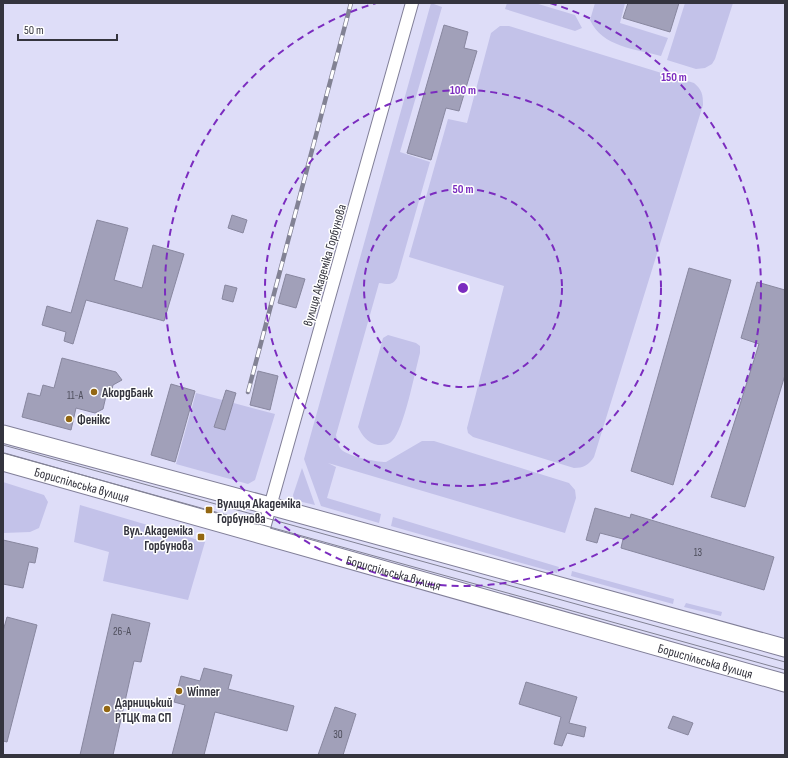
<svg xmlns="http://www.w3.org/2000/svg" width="788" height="758" font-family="'Sofia Sans Condensed',sans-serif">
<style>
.green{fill:#c3c2e9}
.building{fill:#a1a0b9;stroke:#88879f}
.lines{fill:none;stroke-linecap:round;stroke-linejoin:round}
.street-casing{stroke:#817f98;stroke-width:14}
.secondary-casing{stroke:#817f98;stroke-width:19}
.street{stroke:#fff;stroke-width:12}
.secondary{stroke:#fff;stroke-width:17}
.tram{stroke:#828294;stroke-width:1}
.rail-casing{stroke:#828294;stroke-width:4.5}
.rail{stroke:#fff;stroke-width:3;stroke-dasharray:9;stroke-linecap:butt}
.ring{fill:none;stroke:#7b2cbf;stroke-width:2;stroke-dasharray:7 5}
.poi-dot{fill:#936712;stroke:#fff;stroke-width:1.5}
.labels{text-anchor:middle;stroke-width:3;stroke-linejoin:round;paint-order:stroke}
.number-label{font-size:11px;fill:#4f4f5d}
.street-label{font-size:13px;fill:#34343e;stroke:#fff}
.poi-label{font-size:13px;font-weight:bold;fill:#34343e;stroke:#fff;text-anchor:start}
.centre{fill:#7b2cbf;stroke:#fff;stroke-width:2}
.ring-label{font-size:12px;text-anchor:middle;font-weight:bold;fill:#7b2cbf;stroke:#fff;stroke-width:3;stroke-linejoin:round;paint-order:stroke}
</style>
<rect width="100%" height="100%" fill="#deddf8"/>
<path class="green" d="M 431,3 L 442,7 L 400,152 L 430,162 L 397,278 C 392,286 388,284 379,283 L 336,435 C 337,439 338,445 340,448 C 345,456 376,462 386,462 L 422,441 L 434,441 L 569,483 L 575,490 L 576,498 L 565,533 L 328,463 L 336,467 L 327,498 L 381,514 L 379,523 L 321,506 L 304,459 Z
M 507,3 L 535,3 L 575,15 L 582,28 L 575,31 L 505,9 Z
M 595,3 L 625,3 L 620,23 L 668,38 L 661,56 C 636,49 602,47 590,20 Z
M 685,3 L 733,3 L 715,59 L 712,64 L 705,68 L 696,69 L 667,60 Z
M 500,26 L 509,26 L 694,83 C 702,90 703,94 703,105 L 594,457 C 589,465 583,468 574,468 L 473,437 L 468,433 L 467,428 L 504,286 L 409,257 L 448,119 L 467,123 L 491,33 Z
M 388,335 L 416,343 L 420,346 L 420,353 C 415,371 404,430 392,441 C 389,445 382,445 378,445 C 367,443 362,435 358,427 L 383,338 Z
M 196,393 L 275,414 L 255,480 L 248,484 L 176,464 Z
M 302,468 L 315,505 L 294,500 L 293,495 Z
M 3,482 L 44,495 L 48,502 L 39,528 L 30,532 L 3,533 Z
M 80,505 L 205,542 L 188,600 L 103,581 L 109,552 L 74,542 Z
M 393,517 L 559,567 L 557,573 L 391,526 Z
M 572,571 L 674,599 L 673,604 L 571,576 Z
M 686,603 L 722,612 L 721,616 L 684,607 Z"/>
<path class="building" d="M 628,3 L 679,3 L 670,32 L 623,18 Z
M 444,25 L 468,32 L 464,48 L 477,51 L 459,111 L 446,108 L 431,160 L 407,153 Z
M 232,215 L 247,220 L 243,233 L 228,228 Z
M 97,220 L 128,228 L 114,280 L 142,288 L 153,245 L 184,254 L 164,321 L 86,300 L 73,344 L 64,341 L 66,332 L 42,325 L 47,306 L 71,313 Z
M 689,268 L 731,280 L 673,485 L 631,471 Z
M 286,274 L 305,279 L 296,308 L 278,303 Z
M 757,282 L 785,290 L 785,375 L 745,507 L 711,497 L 759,344 L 741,338 Z
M 225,285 L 237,288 L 233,302 L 222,299 Z
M 62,358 L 116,372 L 122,380 L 113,385 L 110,397 L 106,396 L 103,409 L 95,413 L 76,408 L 71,430 L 22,417 L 28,393 L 40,396 L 43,385 L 54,388 Z
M 258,371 L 278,376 L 270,410 L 250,405 Z
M 171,384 L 195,391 L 175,462 L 151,455 Z
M 226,390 L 236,393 L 225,430 L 214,427 Z
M 595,508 L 630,518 L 631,514 L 774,557 L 764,590 L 621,548 L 623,539 L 600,533 L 597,543 L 586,540 Z
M 3,540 L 38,548 L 35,563 L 29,562 L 23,588 L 3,584 Z
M 112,614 L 150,623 L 141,662 L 134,661 L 113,755 L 80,755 Z
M 7,617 L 37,625 L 7,742 L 3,741 L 3,631 Z
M 204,668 L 232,675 L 228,689 L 294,706 L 287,731 L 215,712 L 204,755 L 172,755 L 185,705 L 174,702 L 181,676 L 200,681 Z
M 526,682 L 577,697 L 569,723 L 586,727 L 584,737 L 567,733 L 562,746 L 554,744 L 561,717 L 519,704 Z
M 335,707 L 356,714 L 343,755 L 318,755 Z
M 673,716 L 693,723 L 688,735 L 668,728 Z"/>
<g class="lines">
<g class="street-casing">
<path id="street" d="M 262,535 L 412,3"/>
</g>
<g class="secondary-casing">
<g id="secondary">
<path d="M 3,434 L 270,506 L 785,648"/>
<path id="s1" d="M 3,462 L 785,683"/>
</g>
</g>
<use href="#street" class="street"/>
<use href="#secondary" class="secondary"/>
<path class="tram" d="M 3,445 L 785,662
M 3,453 L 785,670"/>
<g class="rail-casing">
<path id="rail" d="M 248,392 L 351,3"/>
</g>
<use href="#rail" class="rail"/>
</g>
<g class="ring">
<circle cx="463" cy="288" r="99"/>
<circle cx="463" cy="288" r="198"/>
<path d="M550 3A298 298 0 1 1 376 3"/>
</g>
<g class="poi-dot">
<circle cx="94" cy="392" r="4"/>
<circle cx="69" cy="419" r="4"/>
<rect x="205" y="506" width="8" height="8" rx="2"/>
<rect x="197" y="533" width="8" height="8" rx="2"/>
<circle cx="179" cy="691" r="4"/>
<circle cx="107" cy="709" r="4"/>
</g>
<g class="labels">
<g class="number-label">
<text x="75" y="399">11-А</text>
<text x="698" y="556">13</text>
<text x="122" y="635">26-А</text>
<text x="338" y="738">30</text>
</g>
<g class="street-label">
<text transform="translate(324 265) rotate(-74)" y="5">вулиця Академіка Горбунова</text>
<text dy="5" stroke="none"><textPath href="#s1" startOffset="82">Бориспільська вулиця</textPath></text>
<text dy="5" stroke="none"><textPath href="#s1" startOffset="406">Бориспільська вулиця</textPath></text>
<text dy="5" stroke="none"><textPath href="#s1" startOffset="730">Бориспільська вулиця</textPath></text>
</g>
<g class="poi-label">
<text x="102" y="397">АкордБанк</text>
<text x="77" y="424">Фенікс</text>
<text x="217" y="508">Вулиця Академіка<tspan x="217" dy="15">Горбунова</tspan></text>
<text x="193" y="535" text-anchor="end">Вул. Академіка<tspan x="193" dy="15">Горбунова</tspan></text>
<text x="187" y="696">Winner</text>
<text x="115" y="707">Дарницький<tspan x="115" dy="15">РТЦК та СП</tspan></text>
</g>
</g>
<circle cx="463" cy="288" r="6" class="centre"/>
<g class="ring-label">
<text x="674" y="81">150 m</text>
<text x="463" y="94">100 m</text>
<text x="463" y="193">50 m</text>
</g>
<rect width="788" height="758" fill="none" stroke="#34343e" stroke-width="8"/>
<path d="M18 34v6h99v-6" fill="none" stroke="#34343e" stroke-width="2"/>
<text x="24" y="34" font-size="12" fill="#34343e" stroke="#ffffff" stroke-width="3" paint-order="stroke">50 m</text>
</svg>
